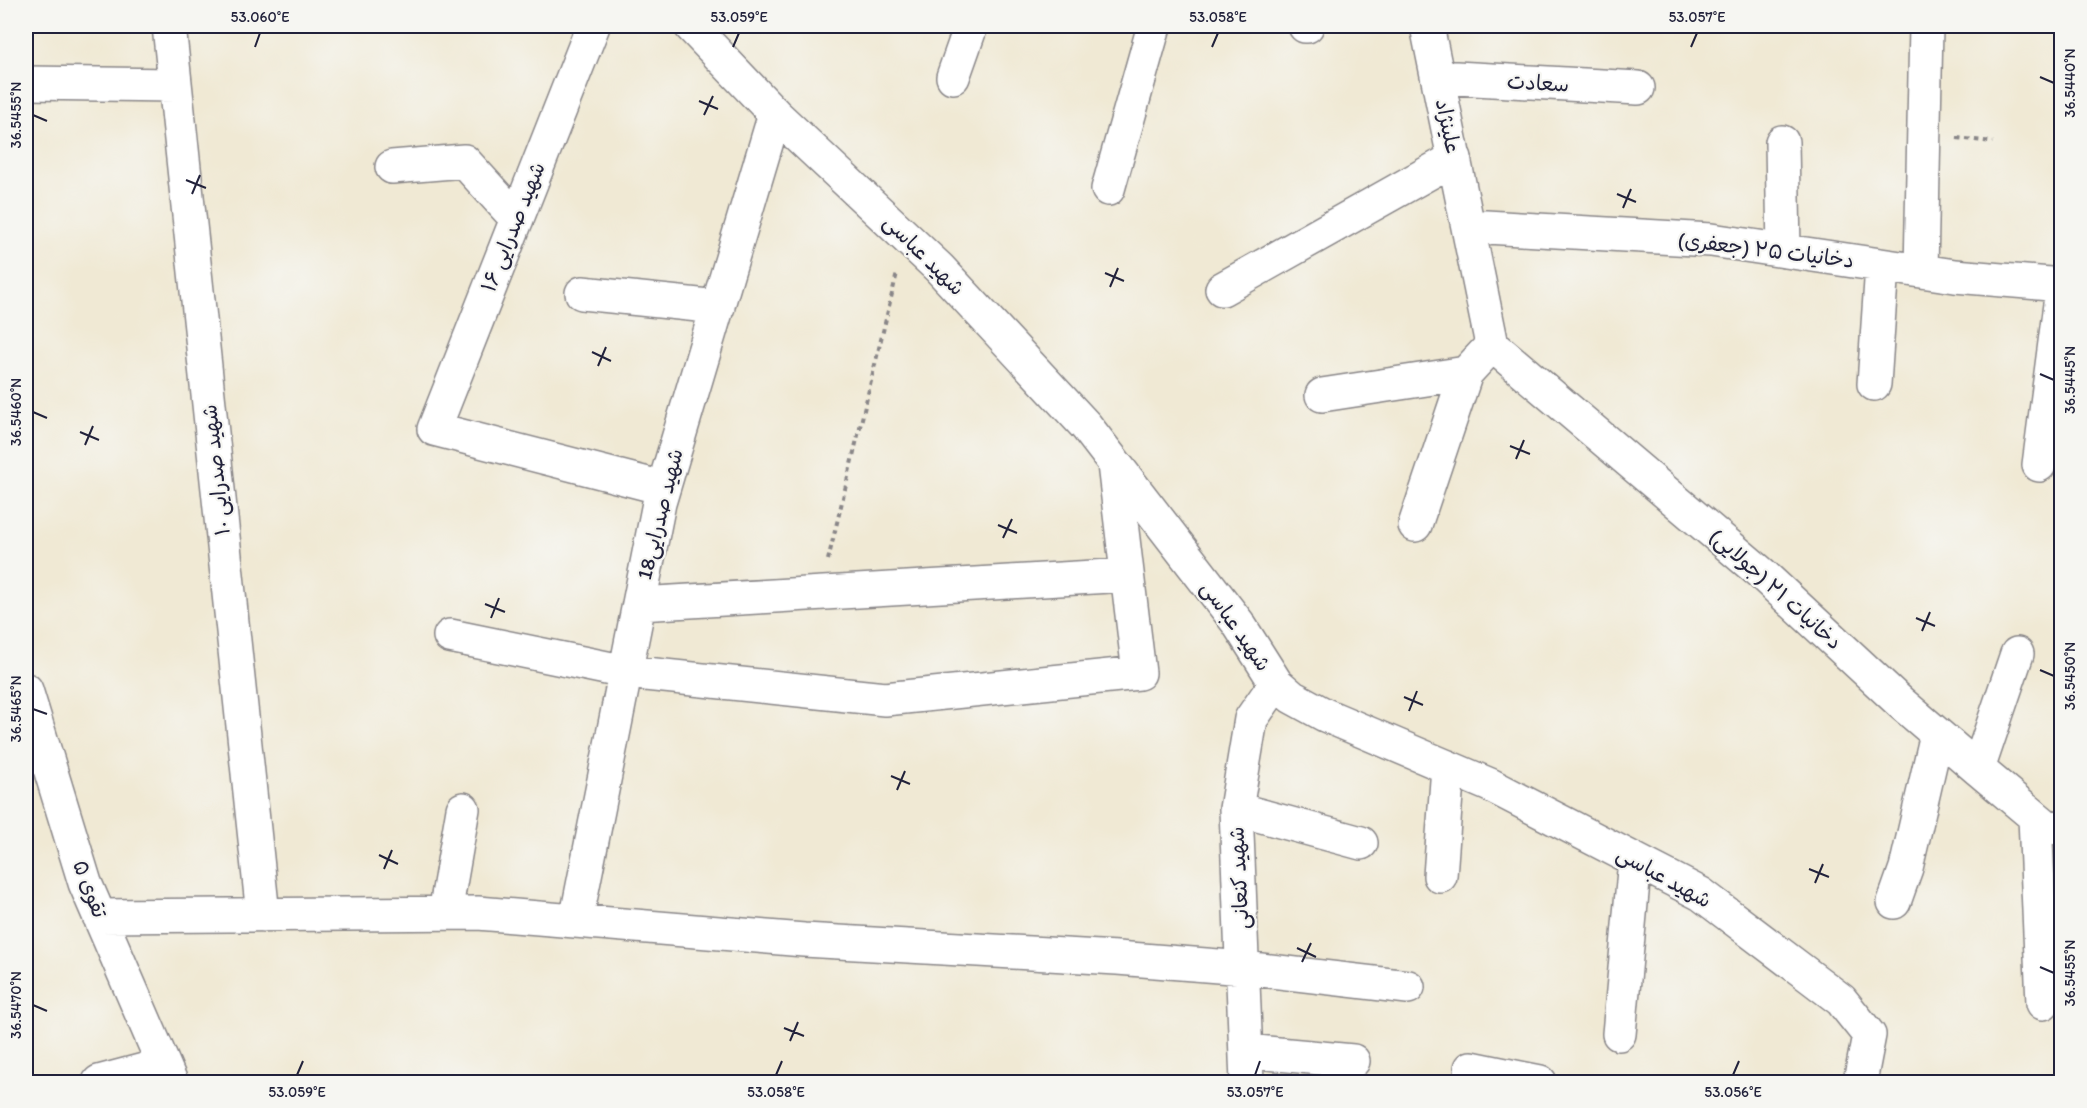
<svg xmlns="http://www.w3.org/2000/svg" width="2087" height="1108" font-family="Itim,'Playpen Sans Arabic',sans-serif">
<style>
.lines{fill:none;stroke-linecap:round;stroke-linejoin:round}
.street-casing{stroke:#898688;stroke-width:36}
.path{stroke:#898688;stroke-width:4;stroke-dasharray:4.5 4.5;stroke-linecap:butt}
.street{stroke:#fff;stroke-width:33}
.ticks{fill:none;stroke:#22223b;stroke-width:2}
.labels{text-anchor:middle;stroke-width:4.5;stroke-linejoin:round;paint-order:stroke}
.street-label{font-size:21px;fill:#22223b;stroke:#f6f6f2}
.neatline{fill:none;stroke:#22223b;stroke-width:2}
.ticks-label{font-size:15px;text-anchor:middle;fill:#22223b}
</style>
<rect width="100%" height="100%" fill="#f6f6f2"/>
<filter id="ink" filterUnits="userSpaceOnUse"><feTurbulence type="fractalNoise" baseFrequency=".0167" numOctaves="2"/><feDisplacementMap in="SourceGraphic" scale="12" xChannelSelector="R" yChannelSelector="G"/><feConvolveMatrix kernelMatrix="1 2 1 2 8 2 1 2 1" color-interpolation-filters="sRGB"/></filter>
<filter id="wash" filterUnits="userSpaceOnUse"><feTurbulence type="fractalNoise" baseFrequency=".008" numOctaves="4" result="noise"/><feDisplacementMap in="SourceGraphic" scale="24" xChannelSelector="R" yChannelSelector="G"/><feGaussianBlur stdDeviation="1.35" result="paint"/><feColorMatrix in="noise" values="0 0 0 0 0 0 0 0 0 0 0 0 0 0 0 0 0 1.4 0 .05"/><feComposite in="paint" operator="in"/></filter>
<g filter="url(#wash)">
<rect width="100%" height="100%" fill="#f0e9d4"/>
</g>
<g filter="url(#ink)">
<g class="lines">
<g class="street-casing">
<path id="street" d="M 169,26 L 263,915
M 593,26 L 434,429 L 663,488
M 691,26 L 775,114 L 939,268 L 1086,426 L 1238,623 L 1276,683 L 1292,697 L 1325,715 L 1490,785 L 1701,894 L 1841,1000 L 1869,1035 L 1860,1082
M 1305,26 L 1307,26
M 1427,26 L 1492,345
M 953,77 L 971,26
M 1438,77 L 1638,88
M 26,83 L 175,85
M 1782,142 L 1784,251
M 392,167 L 464,161 L 517,219
M 1108,189 L 1154,26
M 1469,226 L 1711,240 L 1955,276 L 2062,285
M 1921,271 L 1926,26
M 1222,289 L 1455,158
M 582,293 L 718,307
M 1492,345 L 1761,573 L 1901,703 L 1978,769 L 2046,826 L 2062,828
M 1874,384 L 1882,266
M 1322,395 L 1466,373
M 2039,465 L 2062,289
M 1415,525 L 1466,373 L 1492,345
M 639,604 L 1127,575
M 450,636 L 626,672 L 885,699 L 1139,673 L 1114,464
M 26,690 L 85,883 L 171,1082
M 1978,769 L 2017,654
M 1236,809 L 1361,843
M 2035,817 L 2043,1003
M 1440,876 L 1448,767
M 1894,902 L 1906,868 L 1937,734
M 445,913 L 463,809
M 99,916 L 478,913 L 804,940 L 1117,958 L 1244,968 L 1408,987
M 576,921 L 659,503 L 775,114
M 1619,1034 L 1635,860
M 1246,1051 L 1353,1061
M 1471,1068 L 1540,1082
M 99,1082 L 163,1065
M 1247,1082 L 1236,809 L 1251,719 L 1276,683"/>
</g>
<path class="path" d="M 1957,138 L 1993,142
M 828,560 L 897,273"/>
<use href="#street" class="street"/>
</g>
</g>
<path class="ticks" d="M 255,47 L 260,33M 733,47 L 739,33M 1212,47 L 1218,33M 1691,47 L 1697,33M 2040,77 L 2054,83M 699,101 L 718,109M 33,115 L 47,121M 704,115 L 713,96M 186,180 L 206,188M 192,194 L 200,175M 1617,194 L 1636,202M 1623,208 L 1631,189M 1105,273 L 1124,281M 1110,287 L 1118,268M 592,352 L 611,361M 598,366 L 606,347M 2040,374 L 2054,380M 33,412 L 47,418M 80,432 L 99,440M 85,445 L 93,426M 1510,446 L 1530,454M 1516,459 L 1524,440M 998,525 L 1017,533M 1003,538 L 1012,519M 485,604 L 505,612M 491,618 L 499,598M 1916,618 L 1935,626M 1922,631 L 1930,612M 2040,670 L 2054,676M 1404,697 L 1423,705M 33,709 L 47,714M 1409,711 L 1417,691M 891,776 L 910,784M 897,790 L 905,771M 379,855 L 398,864M 384,869 L 392,850M 1809,869 L 1829,877M 1815,883 L 1823,864M 1297,948 L 1316,957M 1302,962 L 1311,943M 2040,967 L 2054,973M 33,1005 L 47,1011M 784,1028 L 804,1036M 790,1041 L 798,1022M 297,1075 L 303,1061M 776,1075 L 782,1061M 1255,1075 L 1260,1061M 1733,1075 L 1739,1061"/>
<g class="labels">
<g class="street-label">
<text transform="translate(1538 83) rotate(3)" y="7">سعادت</text>
<text transform="translate(1448 126) rotate(78)" y="7">علینژاد</text>
<text transform="translate(513 227) rotate(-68)" y="7">شهید صدرایی ۱۶</text>
<text transform="translate(1766 250) rotate(7)" y="7">دخانیات ۲۵ (جعفری)</text>
<text transform="translate(924 255) rotate(45)" y="7">شهید عباسی</text>
<text transform="translate(216 470) rotate(-96)" y="7">شهید صدرایی ۱۰</text>
<text transform="translate(660 514) rotate(-76)" y="7">شهید صدرایی18</text>
<text transform="translate(1776 589) rotate(42)" y="7">دخانیات ۲۱ (جولایی)</text>
<text transform="translate(1236 626) rotate(55)" y="7">شهید عباسی</text>
<text transform="translate(1664 877) rotate(29)" y="7">شهید عباسی</text>
<text transform="translate(1239 878) rotate(-93)" y="7">شهید کنعانی</text>
<text transform="translate(90 889) rotate(69)" y="7">تقوی ۵</text>
</g>
</g>
<rect width="2087" height="1108" fill="none" stroke="#f6f6f2" stroke-width="66"/>
<rect x="33" y="33" width="2021" height="1042" class="neatline"/>
<g class="ticks-label">
<text x="260" y="22">53.060°E</text>
<text x="739" y="22">53.059°E</text>
<text x="1218" y="22">53.058°E</text>
<text x="1697" y="22">53.057°E</text>
<text transform="translate(2070 83) rotate(-90)" y="5">36.5440°N</text>
<text transform="translate(16 115) rotate(-90)" y="5">36.5455°N</text>
<text transform="translate(2070 380) rotate(-90)" y="5">36.5445°N</text>
<text transform="translate(16 412) rotate(-90)" y="5">36.5460°N</text>
<text transform="translate(2070 676) rotate(-90)" y="5">36.5450°N</text>
<text transform="translate(16 709) rotate(-90)" y="5">36.5465°N</text>
<text transform="translate(2070 973) rotate(-90)" y="5">36.5455°N</text>
<text transform="translate(16 1005) rotate(-90)" y="5">36.5470°N</text>
<text x="297" y="1097">53.059°E</text>
<text x="776" y="1097">53.058°E</text>
<text x="1255" y="1097">53.057°E</text>
<text x="1733" y="1097">53.056°E</text>
</g>
</svg>
